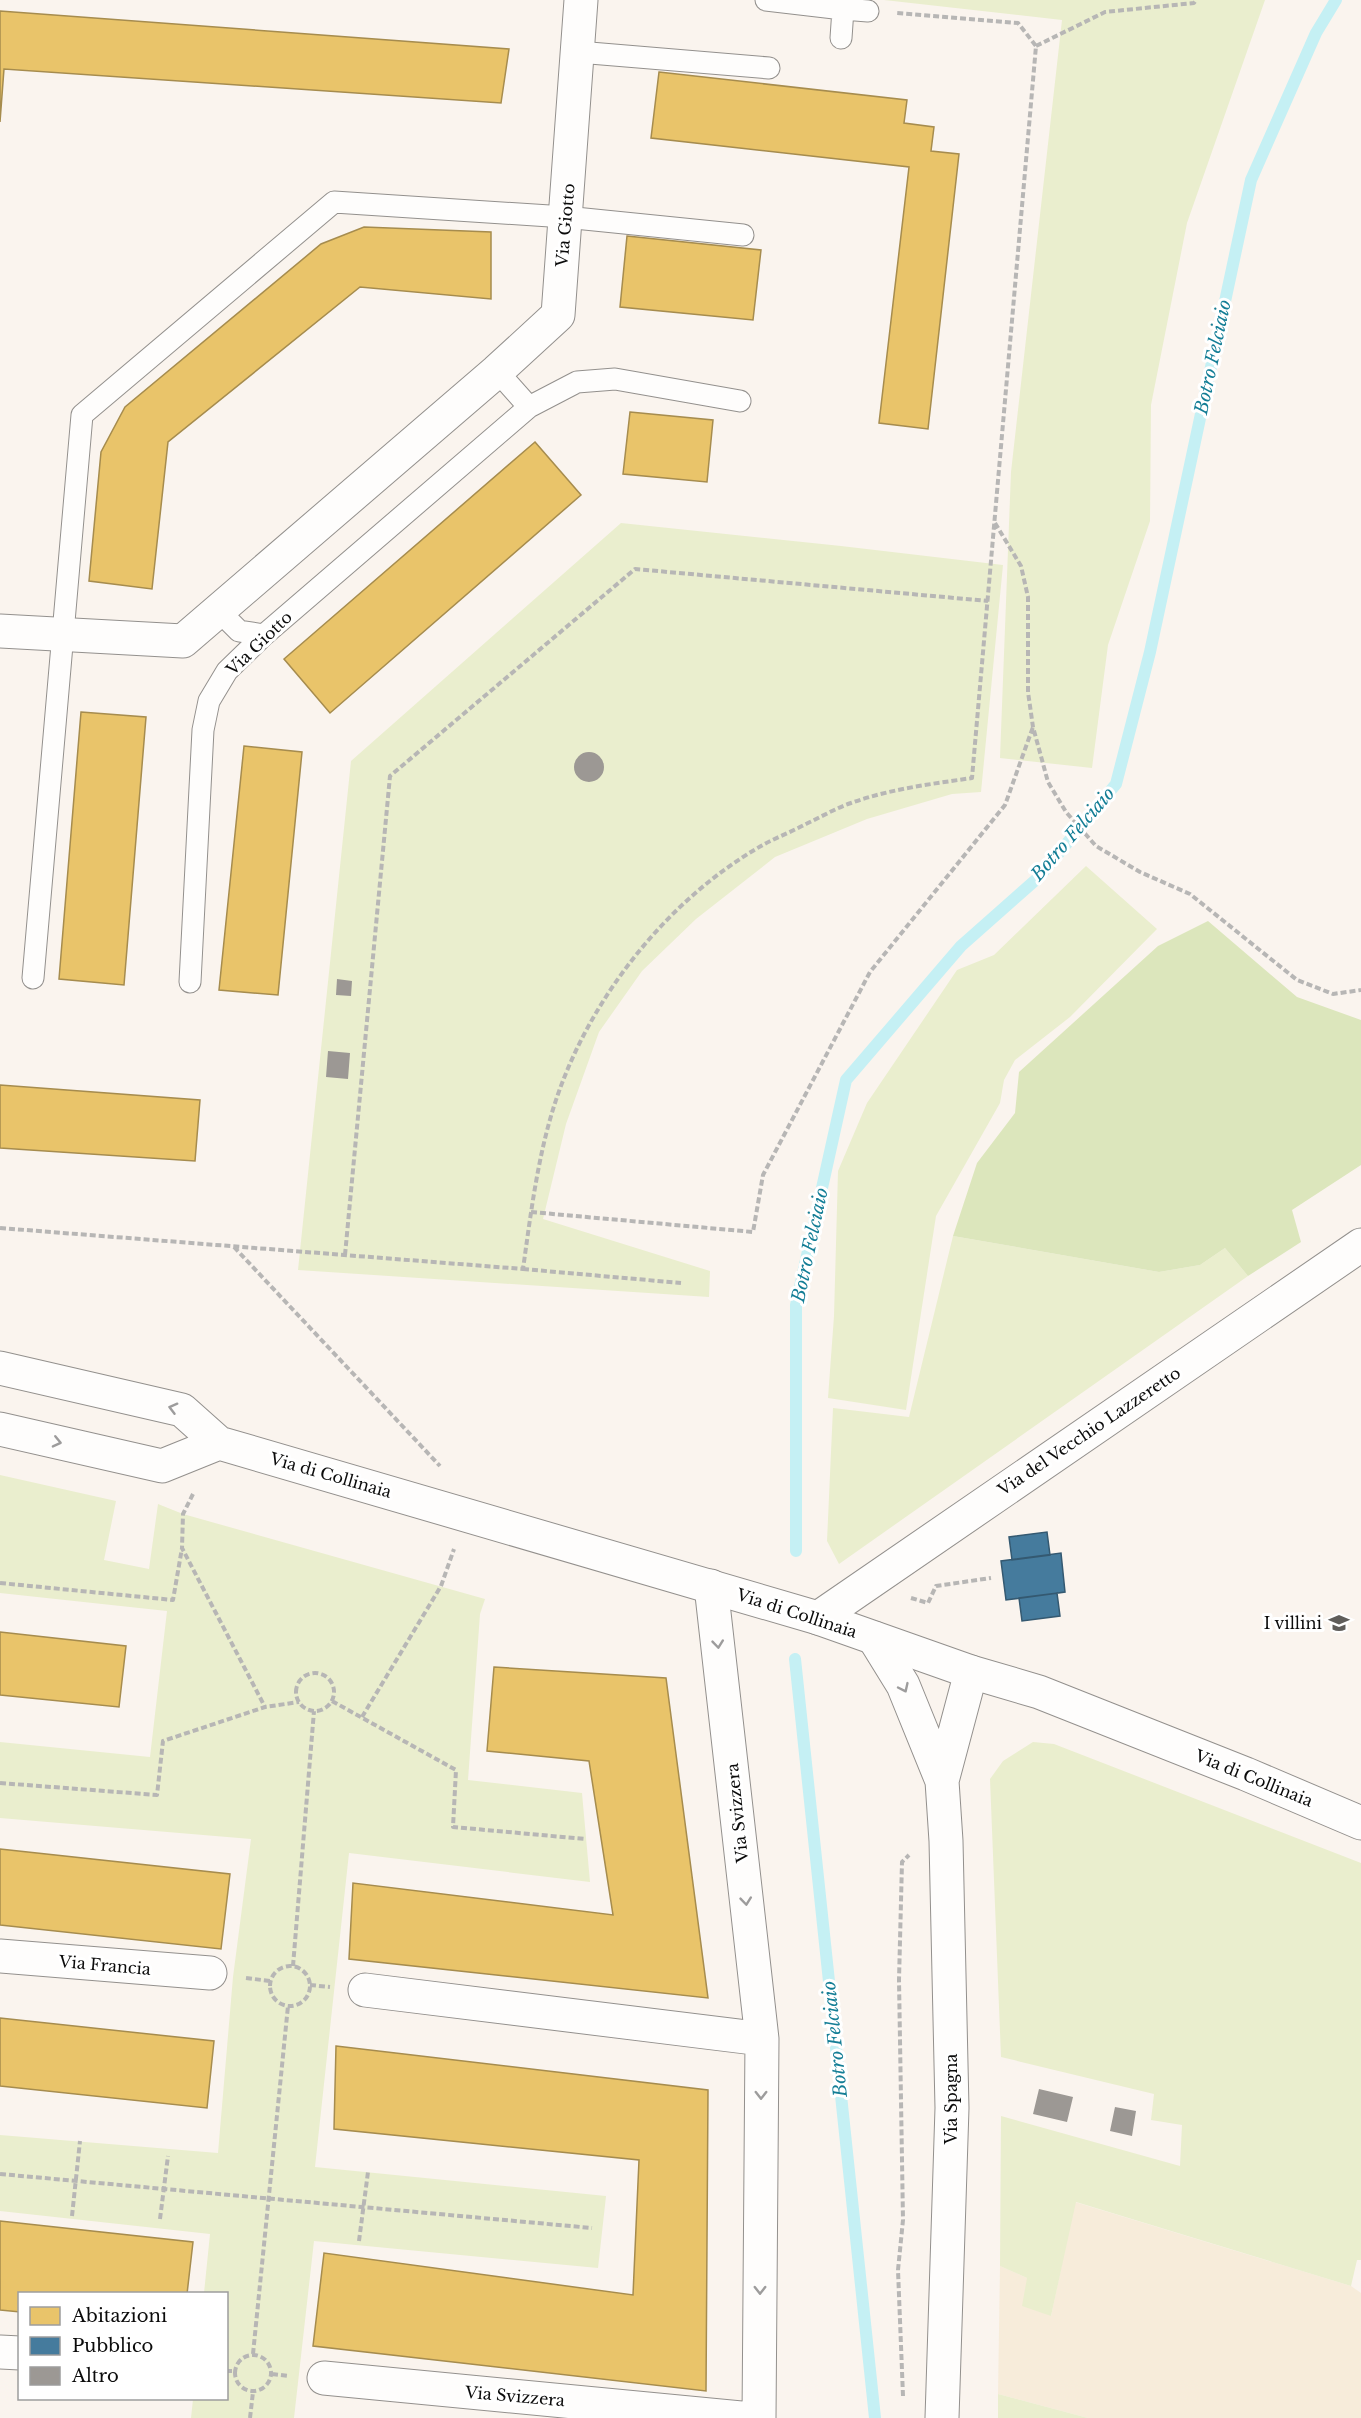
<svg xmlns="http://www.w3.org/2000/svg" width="1361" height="2418" font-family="'Libre Baskerville',serif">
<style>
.farmland{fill:#f7ecda}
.green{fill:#eaeece}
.forest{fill:#dce6bc}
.homes{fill:#e9c46a;stroke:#a68c4e;stroke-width:1.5}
.public{fill:#457b9d;stroke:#345971;stroke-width:1.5}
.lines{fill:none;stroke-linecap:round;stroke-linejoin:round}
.stream{stroke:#c5f0f4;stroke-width:12}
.building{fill:#9c9894}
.service-casing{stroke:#93908d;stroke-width:23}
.minor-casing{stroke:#93908d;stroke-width:35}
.tertiary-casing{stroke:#93908d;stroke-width:35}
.path{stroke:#b7b6b5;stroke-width:4;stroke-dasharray:6 3;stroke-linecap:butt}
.service{stroke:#fefdfc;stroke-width:21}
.minor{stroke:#fefdfc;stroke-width:33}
.tertiary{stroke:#fefdfc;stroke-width:33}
.oneway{stroke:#9d9c9c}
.labels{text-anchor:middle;stroke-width:6;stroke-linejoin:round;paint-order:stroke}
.street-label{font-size:16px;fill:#0b0b0b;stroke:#fff}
.poi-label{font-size:16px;fill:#0b0b0b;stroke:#fff;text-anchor:end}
.water-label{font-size:18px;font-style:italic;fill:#147e96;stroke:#fff}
</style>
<rect width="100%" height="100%" fill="#faf4ee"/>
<path class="farmland" d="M 1075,2202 L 1351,2286 L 1361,2293 L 1361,2418 L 1088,2418 L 998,2394 L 1000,2266 L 1027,2278 L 1051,2316 Z"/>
<path class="green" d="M 884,0 L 1265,0 L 1187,223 L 1151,405 L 1150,521 L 1108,645 L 1092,768 L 1000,758 L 1011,472 L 1062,20 Z
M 621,523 L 841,546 L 1003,565 L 981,792 L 952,794 L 867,819 L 775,857 L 696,919 L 642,971 L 599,1032 L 566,1124 L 543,1219 L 710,1271 L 709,1297 L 298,1270 L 351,761 Z
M 1086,866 L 1157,929 L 1070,1017 L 1015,1060 L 1004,1080 L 1000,1103 L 936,1216 L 906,1410 L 828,1398 L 834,1316 L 838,1171 L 867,1103 L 957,970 L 994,955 Z
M 953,1236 L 1159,1272 L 1200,1265 L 1225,1248 L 1248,1276 L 839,1564 L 827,1541 L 833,1408 L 909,1417 Z
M 0,1475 L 116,1501 L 104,1560 L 149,1569 L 158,1504 L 183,1514 L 485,1599 L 480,1614 L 468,1780 L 582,1793 L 590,1882 L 349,1853 L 315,2167 L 606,2196 L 598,2268 L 314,2241 L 294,2418 L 191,2418 L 193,2399 L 226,2398 L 226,2294 L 204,2293 L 210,2234 L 0,2211 L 0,2135 L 218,2153 L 233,1977 L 251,1839 L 0,1818 L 0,1742 L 150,1757 L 167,1611 L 0,1593 Z
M 1033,1742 L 1054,1744 L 1361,1863 L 1361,2260 L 1357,2260 L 1351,2286 L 1076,2202 L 1051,2316 L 1022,2306 L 1027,2278 L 1000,2266 L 1001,2116 L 1180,2166 L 1182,2125 L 1151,2120 L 1154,2094 L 1001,2057 L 990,1779 L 1003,1761 Z
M 998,2394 L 1088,2418 L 998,2418 Z"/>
<path class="forest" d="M 1208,921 L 1297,997 L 1361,1020 L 1361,1165 L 1292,1210 L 1301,1242 L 1248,1276 L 1225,1248 L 1200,1265 L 1159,1272 L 953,1236 L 977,1163 L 1015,1113 L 1019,1072 L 1158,946 Z"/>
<path class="homes" d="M 0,11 L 509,49 L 501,103 L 4,69 L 0,122 Z
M 659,72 L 907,100 L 904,123 L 934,127 L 931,151 L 959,154 L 928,429 L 879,423 L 909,167 L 651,138 Z
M 364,227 L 491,232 L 491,299 L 360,287 L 168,442 L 152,589 L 89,581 L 101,452 L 125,407 L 321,244 Z
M 627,236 L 761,250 L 753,320 L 620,307 Z
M 630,412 L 713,420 L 707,482 L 623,474 Z
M 535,442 L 581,495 L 330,713 L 284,659 Z
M 81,712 L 146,717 L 124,985 L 59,979 Z
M 244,746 L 302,752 L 278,995 L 219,990 Z
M 0,1085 L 200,1100 L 195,1161 L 0,1148 Z
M 0,1632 L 126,1646 L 119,1707 L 0,1695 Z
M 494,1667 L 666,1678 L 708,1998 L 349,1959 L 353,1883 L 613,1915 L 589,1761 L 487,1751 Z
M 0,1849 L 230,1874 L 221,1949 L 0,1925 Z
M 0,2018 L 214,2041 L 207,2108 L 0,2086 Z
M 336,2046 L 708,2090 L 706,2391 L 313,2346 L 324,2253 L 633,2295 L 639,2160 L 334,2129 Z
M 0,2221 L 193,2242 L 187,2294 L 20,2294 L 20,2312 L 0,2310 Z"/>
<path class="public" d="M 1047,1532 L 1050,1555 L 1012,1560 L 1009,1537 Z
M 1061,1553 L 1065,1592 L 1006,1600 L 1001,1561 Z
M 1057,1593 L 1060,1616 L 1022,1621 L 1019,1598 Z"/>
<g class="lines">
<path class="stream" d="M 796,1551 L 796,1305 L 846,1080 L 961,946 L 1039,877 L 1116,784 L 1150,652 L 1251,180 L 1316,33 L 1336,0
M 795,1659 L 875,2418"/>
</g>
<path class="building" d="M574 767a15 15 0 1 1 30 0a15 15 0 1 1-30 0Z
M 337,979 L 352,981 L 351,996 L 336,995 Z
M 328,1051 L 350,1053 L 348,1079 L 326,1077 Z
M 1039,2089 L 1073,2097 L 1067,2122 L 1033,2114 Z
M 1115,2107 L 1136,2111 L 1132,2136 L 1110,2131 Z"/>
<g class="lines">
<g class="service-casing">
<path id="service" d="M 766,0 L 843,9 L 841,38
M 843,9 L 868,11
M 578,52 L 769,68
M 529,407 L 577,382 L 615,379 L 740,401
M 218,610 L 239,631 L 264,635
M 33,978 L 82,415 L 334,202 L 565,217 L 743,235
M 190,982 L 203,730 L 209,701 L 227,671 L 264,635 L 529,407 L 497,371"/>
</g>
<g class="minor-casing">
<path id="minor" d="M 0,631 L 183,641 L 497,371 L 558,315 L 581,0
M 711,1586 L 762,2039 L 759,2418
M 818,1618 L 1361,1245
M 874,1638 L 903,1685 L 942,1781
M 0,1956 L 210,1973
M 365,1990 L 762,2039
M 0,2352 L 20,2353
M 324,2378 L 741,2418
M 942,2418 L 952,2108 L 946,1841 L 942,1781 L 971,1672"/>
</g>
<g class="tertiary-casing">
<path id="tertiary" d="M 0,1368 L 182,1410 L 219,1443 L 818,1618 L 971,1672 L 1039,1692 L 1246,1774 L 1361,1823
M 0,1429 L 162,1466 L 219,1443"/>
</g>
<path class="path" d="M 1036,46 L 1105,12 L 1194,3 L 1196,0
M 995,523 L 1021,566 L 1028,597 L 1028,692 L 1033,727 L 1048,782 L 1066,812 L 1096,846 L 1140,872 L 1190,894 L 1297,980 L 1333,994 L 1361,990
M 531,1212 L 753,1232 L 763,1175 L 870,972 L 1005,805 L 1033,727
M 0,1228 L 523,1269 C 531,1212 538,1154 556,1100 C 590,998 667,900 761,846 C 775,838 791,832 806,824 C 821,817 836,808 851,803 C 890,789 931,784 972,778 L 1036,46 L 1018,23 L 896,13
M 234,1247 L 440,1466
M 345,1255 L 390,776 L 635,569 L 988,601
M 523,1269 L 681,1283
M 193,1494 L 183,1514 L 182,1548 L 265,1707
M 0,1583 L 173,1600 L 182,1548
M 911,1598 L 928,1603 L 936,1586 L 991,1578
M296 1692a19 19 0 1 1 38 0a19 19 0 1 1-38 0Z
M 332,1701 L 456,1770 L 453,1827 L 585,1839
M 362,1717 L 441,1586 L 454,1549
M 0,1783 L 157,1795 L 163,1741 L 265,1707 L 299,1702
M270 1986a20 20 0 1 1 40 0a20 20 0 1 1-40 0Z
M 293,1966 L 314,1711
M 246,1978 L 270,1981
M 310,1985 L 330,1987
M 0,2174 L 592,2228
M 72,2216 L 80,2141
M 160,2219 L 168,2156
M 359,2241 L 368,2172
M 253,2354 L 288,2006
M235 2373a18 18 0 1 1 36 0a18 18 0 1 1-36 0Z
M 226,2371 L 235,2371
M 272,2374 L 289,2376
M 903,2396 L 898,2270 L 903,2220 L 899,1980 L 902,1862 L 909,1855
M 250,2418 L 253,2392"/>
<use href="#service" class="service"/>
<use href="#minor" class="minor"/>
<use href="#tertiary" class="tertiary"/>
</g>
<defs><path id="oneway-chevron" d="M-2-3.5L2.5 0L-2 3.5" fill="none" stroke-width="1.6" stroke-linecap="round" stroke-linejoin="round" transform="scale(1.5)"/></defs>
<g class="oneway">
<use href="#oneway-chevron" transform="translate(173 1408) rotate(-165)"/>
<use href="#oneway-chevron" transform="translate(57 1442) rotate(13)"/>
<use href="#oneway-chevron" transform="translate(718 1644) rotate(84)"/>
<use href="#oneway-chevron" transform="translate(904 1688) rotate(65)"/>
<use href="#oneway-chevron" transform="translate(746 1901) rotate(84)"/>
<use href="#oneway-chevron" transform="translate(761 2095) rotate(90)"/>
<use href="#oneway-chevron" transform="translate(760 2290) rotate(90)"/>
</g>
<defs>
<g id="school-bare" transform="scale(1.62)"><path d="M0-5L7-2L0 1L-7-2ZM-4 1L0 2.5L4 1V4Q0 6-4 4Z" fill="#5f5d5a" stroke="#fff" stroke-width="2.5" paint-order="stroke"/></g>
</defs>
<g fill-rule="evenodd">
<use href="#school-bare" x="1339" y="1623"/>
</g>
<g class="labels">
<g class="street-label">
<text transform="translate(565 225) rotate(-85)" y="6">Via Giotto</text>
<text transform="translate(259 643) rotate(-44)" y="6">Via Giotto</text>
<text transform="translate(1089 1431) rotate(-34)" y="6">Via del Vecchio Lazzeretto</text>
<text transform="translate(331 1475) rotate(16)" y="6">Via di Collinaia</text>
<text transform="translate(797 1613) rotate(18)" y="6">Via di Collinaia</text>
<text transform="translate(1254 1778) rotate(22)" y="6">Via di Collinaia</text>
<text transform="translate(737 1813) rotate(-96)" y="6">Via Svizzera</text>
<text transform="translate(105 1965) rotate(5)" y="6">Via Francia</text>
<text transform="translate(951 2099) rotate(-90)" y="6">Via Spagna</text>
<text transform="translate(515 2396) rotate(5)" y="6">Via Svizzera</text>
</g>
<g class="poi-label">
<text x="1322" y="1629">I villini</text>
</g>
<g class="water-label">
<text transform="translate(1213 357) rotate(-78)" y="6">Botro Felciaio</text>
<text transform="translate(1073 834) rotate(-49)" y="6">Botro Felciaio</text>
<text transform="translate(810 1245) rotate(-78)" y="6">Botro Felciaio</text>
<text transform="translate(835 2039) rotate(-96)" y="6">Botro Felciaio</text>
</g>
</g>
<rect x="18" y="2292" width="210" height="108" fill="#ffffff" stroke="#9d9d9d" stroke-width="1.5"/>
<rect x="30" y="2307" width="30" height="18" fill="#e9c46a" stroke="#9d9d9d" stroke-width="1.5"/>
<text x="72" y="2322" font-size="18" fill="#0b0b0b">Abitazioni</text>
<rect x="30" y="2337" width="30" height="18" fill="#457b9d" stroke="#9d9d9d" stroke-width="1.5"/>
<text x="72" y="2352" font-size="18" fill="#0b0b0b">Pubblico</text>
<rect x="30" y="2367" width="30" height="18" fill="#9c9894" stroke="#9d9d9d" stroke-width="1.5"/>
<text x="72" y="2382" font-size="18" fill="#0b0b0b">Altro</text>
</svg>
